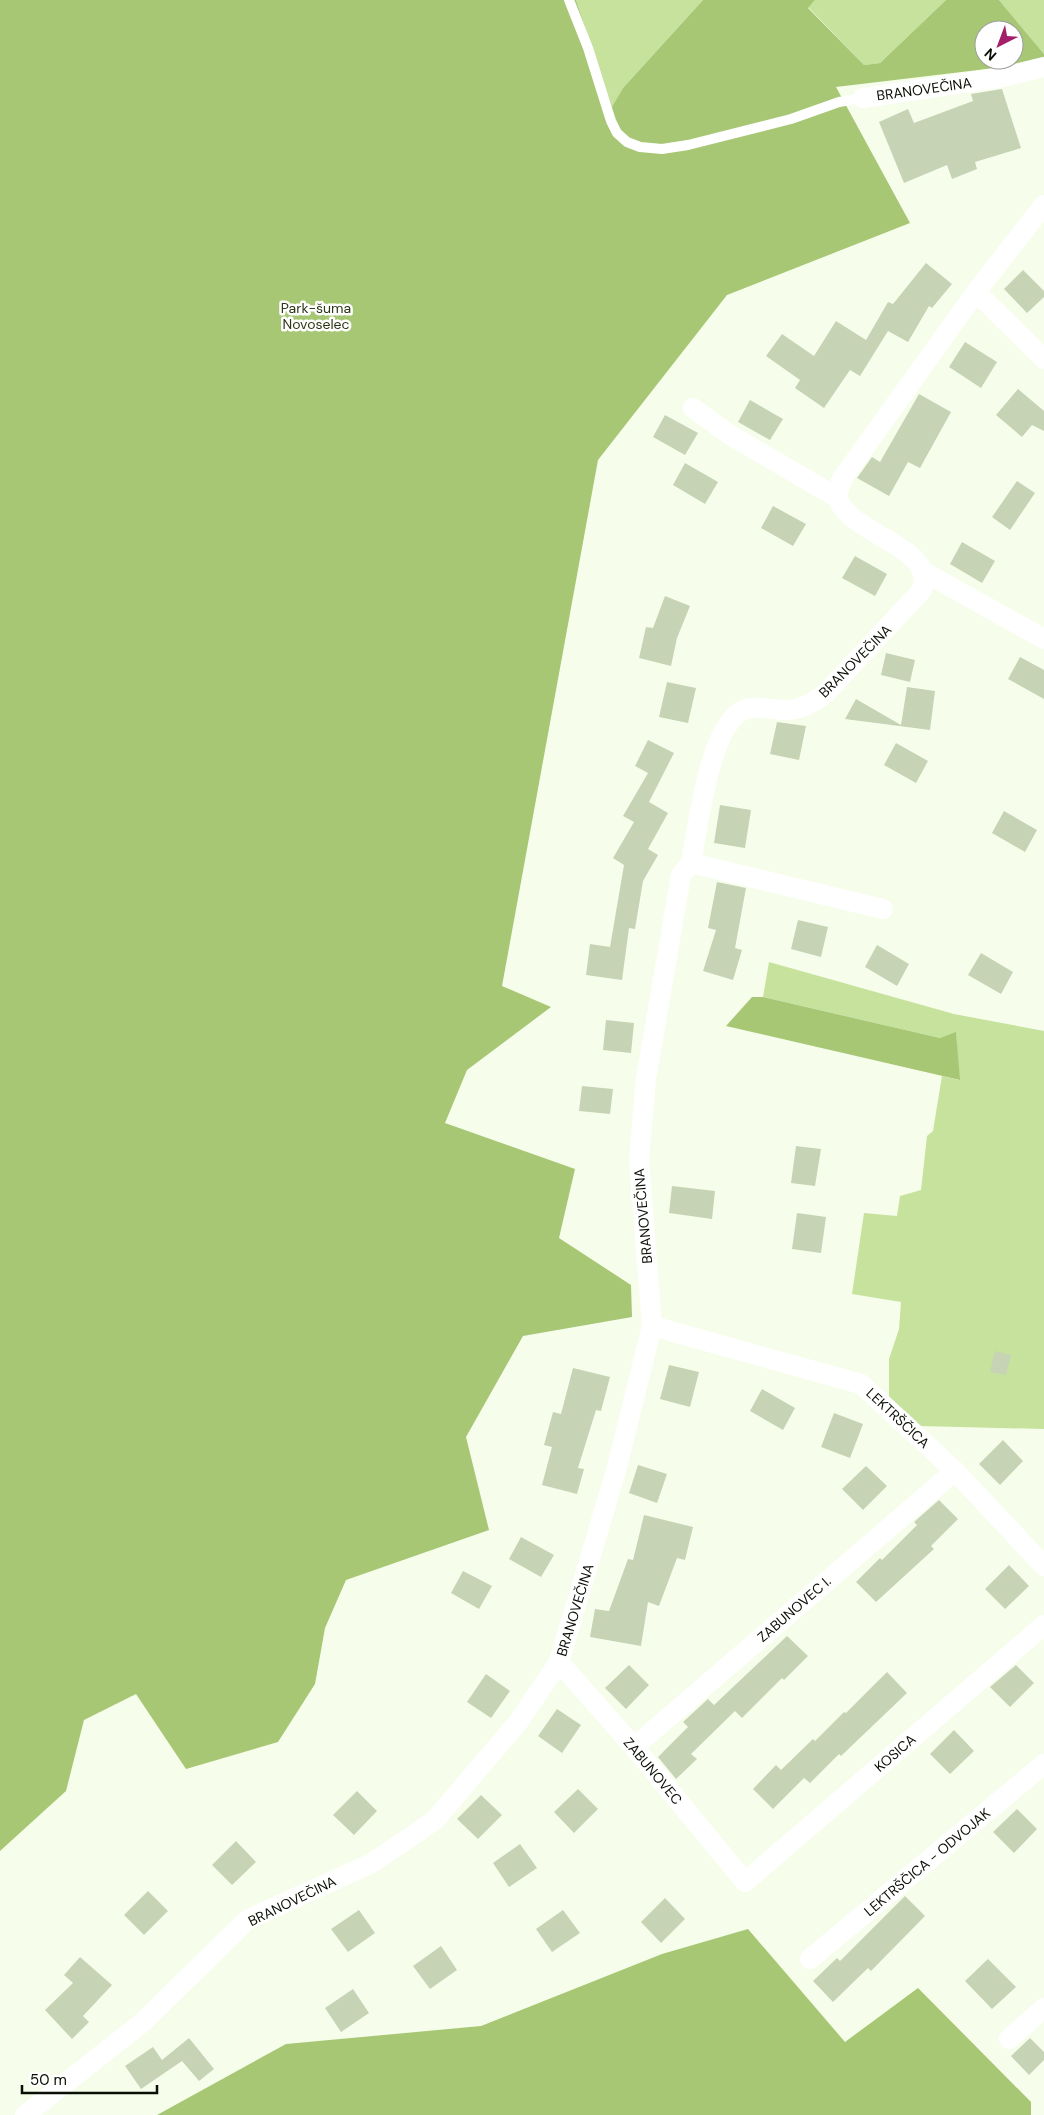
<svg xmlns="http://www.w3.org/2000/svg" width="1044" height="2115" font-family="'DM Sans',sans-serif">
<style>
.green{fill:#c6e29d}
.forest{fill:#a7c775;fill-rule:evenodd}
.building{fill:#c6d3b4}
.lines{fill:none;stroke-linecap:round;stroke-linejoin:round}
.service{stroke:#fff;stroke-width:10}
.minor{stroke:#fff;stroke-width:20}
.labels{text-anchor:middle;stroke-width:5;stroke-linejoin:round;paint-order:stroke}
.street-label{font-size:14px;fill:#0a0f05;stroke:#fff}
.park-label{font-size:14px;fill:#2a3614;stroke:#fff}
</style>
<rect width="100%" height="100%" fill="#f6feeb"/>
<path class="green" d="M 576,0 L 703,0 L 623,88 L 612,108 Z
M 815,0 L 946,0 L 880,63 L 864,65 L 808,7 Z
M 999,0 L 1044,0 L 1044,54 Z
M 769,962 L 954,1014 L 1044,1031 L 1044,1429 L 919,1426 L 889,1397 L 889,1359 L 899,1329 L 901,1302 L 852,1294 L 864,1213 L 897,1216 L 900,1196 L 921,1190 L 927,1136 L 933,1131 L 942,1076 L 959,1080 L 956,1033 L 940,1038 L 763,997 Z"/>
<path class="forest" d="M 0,0 L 576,0 L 612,107 L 623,88 L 703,0 L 815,0 L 808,8 L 864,65 L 880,63 L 946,0 L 999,0 L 1044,54 L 1044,62 L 836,87 L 910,223 L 727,295 L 598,460 L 502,986 L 551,1007 L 467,1070 L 445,1123 L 575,1169 L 559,1238 L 631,1285 L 632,1317 L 523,1336 L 466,1437 L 489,1530 L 346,1580 L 325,1628 L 315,1684 L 278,1742 L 186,1769 L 136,1694 L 84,1720 L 66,1791 L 0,1851 ZM 984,30 L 1014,30 L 1014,60 L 984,60 Z
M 752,997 L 763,997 L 940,1038 L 956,1032 L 960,1080 L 726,1026 Z
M 748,1929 L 845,2042 L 918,1988 L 1031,2102 L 1031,2115 L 157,2115 L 286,2044 L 481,2026 L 662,1954 Z"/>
<path class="building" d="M 1002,89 L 1021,148 L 975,162 L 977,169 L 952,179 L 947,165 L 904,183 L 879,122 L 908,109 L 914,123 L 973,101 L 971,94 Z
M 926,263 L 952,284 L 932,308 L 929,306 L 908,342 L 888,331 L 860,376 L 850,370 L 824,408 L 795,388 L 800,380 L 766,356 L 782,334 L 814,356 L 836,321 L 866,340 L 888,302 L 893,304 Z
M 1023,270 L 1044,291 L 1044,297 L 1027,313 L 1004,289 Z
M 965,342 L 997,362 L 981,388 L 949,367 Z
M 1018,389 L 1044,411 L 1044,431 L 1032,425 L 1022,437 L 996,415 Z
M 919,394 L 951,412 L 920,468 L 908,462 L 889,496 L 857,478 L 872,457 L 880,462 Z
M 750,400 L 783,419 L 770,440 L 738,422 Z
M 665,415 L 698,433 L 685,455 L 653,437 Z
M 685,463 L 718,482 L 705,504 L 673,485 Z
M 1017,481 L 1035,493 L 1010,530 L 992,517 Z
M 773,506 L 806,524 L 793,546 L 761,528 Z
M 962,542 L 995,561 L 982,583 L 950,564 Z
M 855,556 L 887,574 L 875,596 L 842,578 Z
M 665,596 L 690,606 L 677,638 L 671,666 L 639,658 L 646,627 L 653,628 Z
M 886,653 L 915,660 L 910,682 L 881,675 Z
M 1020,657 L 1044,670 L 1044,699 L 1008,679 Z
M 667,682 L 696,688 L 688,723 L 659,717 Z
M 907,687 L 935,691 L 930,730 L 845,719 L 856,699 L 901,725 Z
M 777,722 L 806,726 L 799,760 L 770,754 Z
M 648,740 L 674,753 L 649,802 L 668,813 L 648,849 L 658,855 L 643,881 L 635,929 L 629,928 L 622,980 L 586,975 L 590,944 L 610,947 L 624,865 L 613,858 L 634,822 L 623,816 L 648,773 L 635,766 Z
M 896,743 L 928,761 L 916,783 L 884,765 Z
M 720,805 L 751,810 L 745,848 L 714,843 Z
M 1004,811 L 1037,830 L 1025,852 L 992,833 Z
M 717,882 L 746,888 L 735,948 L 742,950 L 733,980 L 703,971 L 716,930 L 708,928 Z
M 798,920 L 828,927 L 821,957 L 791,949 Z
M 877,945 L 909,964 L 897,986 L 865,967 Z
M 981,953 L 1013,972 L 1001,994 L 968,975 Z
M 606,1020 L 634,1023 L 631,1053 L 603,1050 Z
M 582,1086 L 613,1089 L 610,1114 L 579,1111 Z
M 796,1146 L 821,1149 L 815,1186 L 791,1183 Z
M 672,1186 L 715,1191 L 712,1219 L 669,1213 Z
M 797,1213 L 826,1217 L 821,1253 L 792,1249 Z
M 995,1351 L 1011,1355 L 1006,1375 L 990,1372 Z
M 669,1365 L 699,1372 L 690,1407 L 660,1399 Z
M 573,1368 L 610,1377 L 601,1411 L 596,1410 L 578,1468 L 584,1469 L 577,1494 L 542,1485 L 552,1447 L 544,1445 L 553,1412 L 561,1414 Z
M 762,1389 L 795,1408 L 783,1430 L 750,1411 Z
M 834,1413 L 863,1424 L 850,1458 L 821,1447 Z
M 1003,1440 L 1023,1461 L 1000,1485 L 979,1464 Z
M 638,1465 L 667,1474 L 657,1503 L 629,1493 Z
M 866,1466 L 887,1486 L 863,1510 L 842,1489 Z
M 939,1500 L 958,1519 L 931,1546 L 934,1549 L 876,1602 L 856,1582 L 880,1558 L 882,1560 L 917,1525 L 914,1522 Z
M 644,1515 L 693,1527 L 685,1560 L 677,1558 L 659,1606 L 648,1602 L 641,1646 L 590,1637 L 595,1609 L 609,1611 L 628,1559 L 633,1560 Z
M 521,1537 L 554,1555 L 541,1577 L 509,1559 Z
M 1009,1565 L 1029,1586 L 1005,1609 L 985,1589 Z
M 463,1571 L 492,1586 L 479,1609 L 451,1593 Z
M 787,1636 L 808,1656 L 784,1680 L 782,1678 L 742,1718 L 735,1711 L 691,1754 L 697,1759 L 676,1779 L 658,1757 L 688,1727 L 683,1722 L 708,1699 L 714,1705 Z
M 629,1665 L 649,1685 L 626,1709 L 605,1688 Z
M 1016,1665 L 1034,1683 L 1010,1707 L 990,1687 Z
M 887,1672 L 907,1693 L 841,1756 L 839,1754 L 810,1783 L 804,1778 L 773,1809 L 753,1789 L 776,1765 L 781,1770 L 813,1739 L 815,1741 L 844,1712 L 846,1713 Z
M 486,1674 L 510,1691 L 491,1718 L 467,1702 Z
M 557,1709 L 581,1725 L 562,1753 L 538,1736 Z
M 954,1730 L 974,1751 L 950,1774 L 930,1754 Z
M 578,1789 L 598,1809 L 574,1833 L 554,1812 Z
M 357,1791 L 377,1811 L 354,1835 L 333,1815 Z
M 481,1795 L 502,1815 L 478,1839 L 457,1819 Z
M 1017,1809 L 1037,1829 L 1014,1853 L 993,1832 Z
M 236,1841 L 256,1862 L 232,1885 L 212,1865 Z
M 520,1844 L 537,1868 L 509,1887 L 493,1863 Z
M 148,1891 L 168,1911 L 144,1935 L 124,1915 Z
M 905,1896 L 925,1916 L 871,1971 L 868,1968 L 833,2002 L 813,1981 L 837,1958 L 840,1961 Z
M 665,1898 L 685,1919 L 661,1943 L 641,1922 Z
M 359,1910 L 375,1933 L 348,1952 L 331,1929 Z
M 563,1910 L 580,1933 L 552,1952 L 536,1929 Z
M 441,1946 L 457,1970 L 430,1989 L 413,1966 Z
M 80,1957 L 112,1985 L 83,2016 L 89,2022 L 72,2039 L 45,2010 L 73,1983 L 64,1975 Z
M 988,1959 L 1016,1987 L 992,2009 L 965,1981 Z
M 353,1989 L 369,2013 L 341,2032 L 325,2008 Z
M 189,2038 L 214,2069 L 199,2081 L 182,2061 L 141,2089 L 125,2066 L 153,2047 L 162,2060 Z
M 1030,2038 L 1044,2052 L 1044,2060 L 1029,2075 L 1011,2056 Z"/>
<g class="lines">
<path class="service" d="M 569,0 L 588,48 L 611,121 L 617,133 L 627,142 L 640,147 L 662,149 L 688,145 L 791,119 L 839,102 L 863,98"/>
<path class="minor" d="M 863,98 L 1003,77 L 1044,67
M 976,292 L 1044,359
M 693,408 L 730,435 L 838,498
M 924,572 L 1044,639
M 691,863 L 883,909
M 652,1326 L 861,1384 L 955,1471 L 1044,1566
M 559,1662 L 634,1747 L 745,1882 L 1044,1625
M 634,1747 L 955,1471
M 810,1959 L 1044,1764
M 1009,2039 L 1044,2008
M 25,2115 L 143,2022 L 247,1920 L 372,1863 L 435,1820 L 519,1721 L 559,1662 L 616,1471 L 652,1326 L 639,1160 L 646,1079 L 681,875 L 691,863 C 698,829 709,721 746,709 C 761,705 774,711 788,710 C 803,709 814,702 826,693 L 922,590 C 938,546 847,534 838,498 C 837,492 840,485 842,479 L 976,292 L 1044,205"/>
</g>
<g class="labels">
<g class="street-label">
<text transform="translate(924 89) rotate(-8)" y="5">BRANOVEČINA</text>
<text transform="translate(855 661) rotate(-45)" y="5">BRANOVEČINA</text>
<text transform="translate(643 1216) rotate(-95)" y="5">BRANOVEČINA</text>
<text transform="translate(898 1418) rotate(43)" y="5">LEKTRŠČICA</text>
<text transform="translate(794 1609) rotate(-41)" y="5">ZABUNOVEC I.</text>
<text transform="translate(575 1610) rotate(-73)" y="5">BRANOVEČINA</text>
<text transform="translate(895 1753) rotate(-41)" y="5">KOSICA</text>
<text transform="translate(653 1771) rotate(50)" y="5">ZABUNOVEC</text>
<text transform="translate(927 1862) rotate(-40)" y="5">LEKTRŠČICA - ODVOJAK</text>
<text transform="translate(292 1901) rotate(-26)" y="5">BRANOVEČINA</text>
</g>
<g class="park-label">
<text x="316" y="313">Park-šuma<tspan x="316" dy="16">Novoselec</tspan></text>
</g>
</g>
<g transform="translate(999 45) rotate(222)"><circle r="24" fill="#ffffff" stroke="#9d9f9b"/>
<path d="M0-4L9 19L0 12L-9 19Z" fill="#a41e69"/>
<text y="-8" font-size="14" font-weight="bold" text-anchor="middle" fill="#0a0f05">N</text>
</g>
<path d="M22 2085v8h135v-8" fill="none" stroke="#0a0f05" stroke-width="2.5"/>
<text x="30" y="2085" font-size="15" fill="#0a0f05" stroke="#ffffff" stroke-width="4" paint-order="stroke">50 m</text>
</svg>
